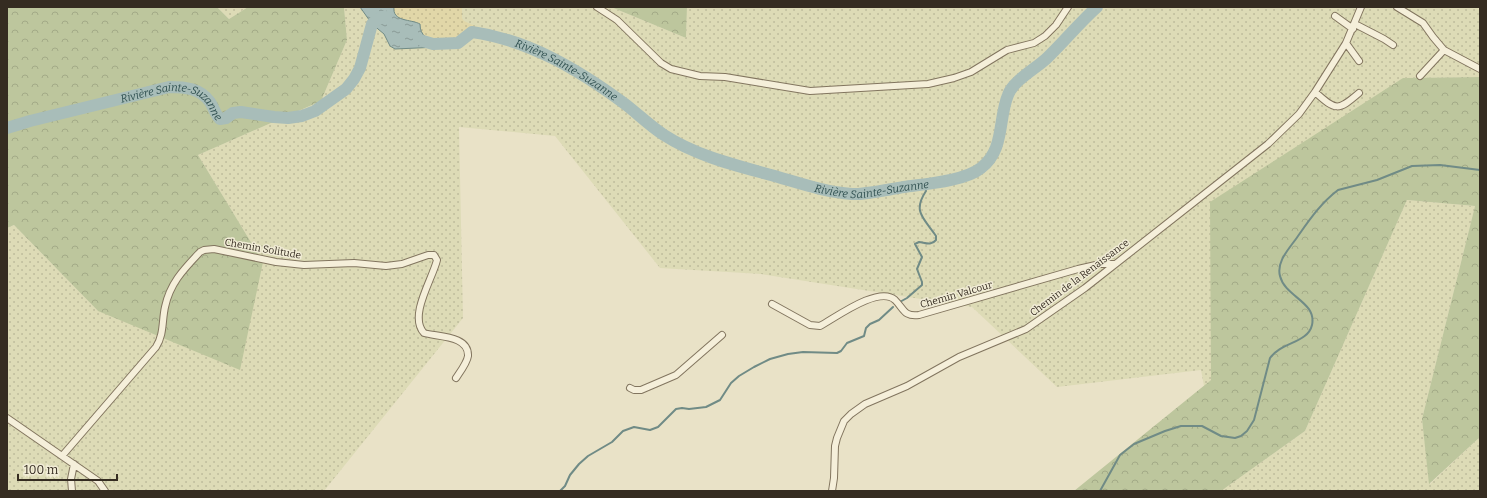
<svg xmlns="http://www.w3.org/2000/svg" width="1487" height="498" font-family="Bitter,serif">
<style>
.farmland{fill:url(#farmland-dots)}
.forest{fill:url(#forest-crowns)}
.sand{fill:url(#sand-dots)}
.water{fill:url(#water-ripples);stroke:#708b86}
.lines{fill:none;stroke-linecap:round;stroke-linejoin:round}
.stream{stroke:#708b86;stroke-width:2}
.river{stroke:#a8bdb9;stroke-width:12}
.minor-casing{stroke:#82755f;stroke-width:8}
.minor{stroke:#f5efda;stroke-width:6}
.labels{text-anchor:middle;stroke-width:3;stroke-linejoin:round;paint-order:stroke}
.street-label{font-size:10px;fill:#352c21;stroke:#f1ecd6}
.water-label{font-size:11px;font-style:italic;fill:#325252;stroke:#f1ecd6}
</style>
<defs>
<pattern id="farmland-dots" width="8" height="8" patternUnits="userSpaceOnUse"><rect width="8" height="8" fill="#dddbb6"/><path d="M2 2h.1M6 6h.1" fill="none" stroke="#bebc9c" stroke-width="1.8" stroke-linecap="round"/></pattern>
<pattern id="forest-crowns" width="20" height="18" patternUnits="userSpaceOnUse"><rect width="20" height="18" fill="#bdc69d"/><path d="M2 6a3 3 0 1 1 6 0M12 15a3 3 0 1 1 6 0" fill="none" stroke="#a3aa87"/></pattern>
<pattern id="sand-dots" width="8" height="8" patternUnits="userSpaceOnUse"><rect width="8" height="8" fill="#e1d7a8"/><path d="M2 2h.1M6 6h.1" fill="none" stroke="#c2b990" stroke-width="1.8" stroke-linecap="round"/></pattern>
<pattern id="water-ripples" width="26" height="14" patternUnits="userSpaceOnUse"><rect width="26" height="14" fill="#a8bdb9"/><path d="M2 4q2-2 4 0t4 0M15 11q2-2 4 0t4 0" fill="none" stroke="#8a9a96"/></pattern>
</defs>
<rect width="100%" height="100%" fill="#e9e2c7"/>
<path class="farmland" d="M 217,7 L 248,7 L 229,19 Z
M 344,7 L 611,7 L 686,38 L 687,7 L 1480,7 L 1480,77 L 1403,78 L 1211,380 L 1204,386 L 1201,370 L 1057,387 L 972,307 L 761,274 L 660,268 L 555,136 L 459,127 L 463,318 L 324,491 L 149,491 L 99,489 L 97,491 L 7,491 L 7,228 L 14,225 L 98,311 L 263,262 L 198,155 L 321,101 L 347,40 Z
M 1407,200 L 1475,206 L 1422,419 L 1430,484 L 1480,437 L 1480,491 L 1221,491 L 1305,431 Z"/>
<path class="forest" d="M 7,7 L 217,7 L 229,19 L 248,7 L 344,7 L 347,40 L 321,101 L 198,155 L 263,262 L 240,370 L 98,311 L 14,225 L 7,228 Z
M 611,7 L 687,7 L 686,38 Z
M 1480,77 L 1480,437 L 1429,484 L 1422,419 L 1475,206 L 1407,200 L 1305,431 L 1221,491 L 1074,491 L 1211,380 L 1210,202 L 1403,78 Z"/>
<path class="sand" d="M 394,7 L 462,7 L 462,18 L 464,21 L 479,28 C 471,30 467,35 460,39 C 450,45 429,43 421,33 C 419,30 420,27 420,24 C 410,19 392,22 394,7 Z"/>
<path class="water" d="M 360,7 L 394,7 C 392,22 411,19 420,24 C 420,36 428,40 439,42 L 439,47 L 395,49 L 390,46 L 384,34 L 372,24 Z"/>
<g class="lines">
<path class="stream" d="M 898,303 L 907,298 L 922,285 L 922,282 L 917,269 L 922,257 L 915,244 L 919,242 C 926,243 931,246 936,240 L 936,236 C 924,218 912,212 926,191 L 924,184
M 560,491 L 565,486 L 570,475 L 579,464 L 588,456 L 612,442 L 623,431 L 634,427 L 650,430 L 658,427 L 676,409 L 682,408 L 689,409 L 706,407 L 720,400 L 731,383 L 739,376 L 754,367 L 770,359 L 788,354 L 803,352 L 837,353 L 841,351 L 847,343 L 864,336 L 866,328 L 870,324 L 879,320 L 893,307
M 1100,491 L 1120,455 L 1134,444 L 1165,431 L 1181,426 L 1202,426 L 1221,436 L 1235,438 L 1241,436 L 1247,431 L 1254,420 L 1270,358 C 1281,342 1308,343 1312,325 C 1317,302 1285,297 1280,276 C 1276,261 1290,248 1298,236 C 1310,219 1321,203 1338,190 L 1377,180 L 1412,166 L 1440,165 L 1480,170"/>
<g class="river">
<path id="s1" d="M 423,41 L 433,44 L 458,43 L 472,32 C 529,40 579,70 625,104 C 638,114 650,126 664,135 C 698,157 739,166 778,177 C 802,184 826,192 852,194 C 865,195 890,189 904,187 C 925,184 965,181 981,168 C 1005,150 998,119 1008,95 C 1013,81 1035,69 1046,59 C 1064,42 1079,23 1097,7"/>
<path id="s2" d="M 7,128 L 30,121 L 169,87 C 185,87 200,88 210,102 C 214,108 215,114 220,119 L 226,118 L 233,113 L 241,112 L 274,117 L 288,118 L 302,116 L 315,111 L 346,89 L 354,79 L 360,68 L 372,24 L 381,17 L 386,17"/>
</g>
<g class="minor-casing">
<path id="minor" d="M 597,7 L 617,20 L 661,63 L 671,69 L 700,76 L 725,77 L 810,91 L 928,84 L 954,78 L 971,72 L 1007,50 L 1034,43 L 1045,36 L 1056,25 L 1068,7
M 1397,7 L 1423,23 L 1433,37 L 1444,50 L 1480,69
M 1335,16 L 1353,29
M 1355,24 L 1384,39 L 1393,45
M 1346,43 L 1359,61
M 1420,76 L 1444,50
M 1315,92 C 1336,111 1338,111 1359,93
M 772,304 L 810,325 L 820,326 C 835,318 879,285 895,300 C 904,309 904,317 919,315 L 1078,269 L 1100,264 L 1114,264
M 630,388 L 634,390 L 641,390 L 676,375 L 722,335
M 7,418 L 98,481 L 105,491
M 62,456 L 156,347 C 164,335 162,320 165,307 C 170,283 184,269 200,252 L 204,250 L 214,249 L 276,262 L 304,265 L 354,263 L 386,266 L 402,264 L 428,255 L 434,255 L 437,260 C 433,278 408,316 424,333 C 437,337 469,335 468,356 C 467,363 460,372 456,378
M 72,491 L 71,479 L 74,464
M 832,491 L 834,478 L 835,446 L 837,438 L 844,421 L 851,414 L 865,404 L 907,386 L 959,357 L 1026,329 L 1085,288 L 1268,144 L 1299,114 L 1315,92 L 1346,43 L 1361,7"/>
</g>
<use href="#minor" class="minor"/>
</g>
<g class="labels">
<g class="street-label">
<text transform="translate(263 248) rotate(10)" y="4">Chemin Solitude</text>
<text transform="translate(1079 277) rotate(-37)" y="4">Chemin de la Renaissance</text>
<text transform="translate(956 294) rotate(-16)" y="4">Chemin Valcour</text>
</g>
<g class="water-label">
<text dy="4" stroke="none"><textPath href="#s1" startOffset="156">Rivière Sainte-Suzanne</textPath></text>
<text dy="4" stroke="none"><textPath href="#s2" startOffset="175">Rivière Sainte-Suzanne</textPath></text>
<text dy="4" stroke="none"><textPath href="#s1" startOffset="492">Rivière Sainte-Suzanne</textPath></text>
</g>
</g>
<rect width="1487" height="498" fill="none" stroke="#352c21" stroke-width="16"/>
<path d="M18 474v6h99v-6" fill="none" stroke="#352c21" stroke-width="2"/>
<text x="24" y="474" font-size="12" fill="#352c21" stroke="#f1ecd6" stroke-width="3" paint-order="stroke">100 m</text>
</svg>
